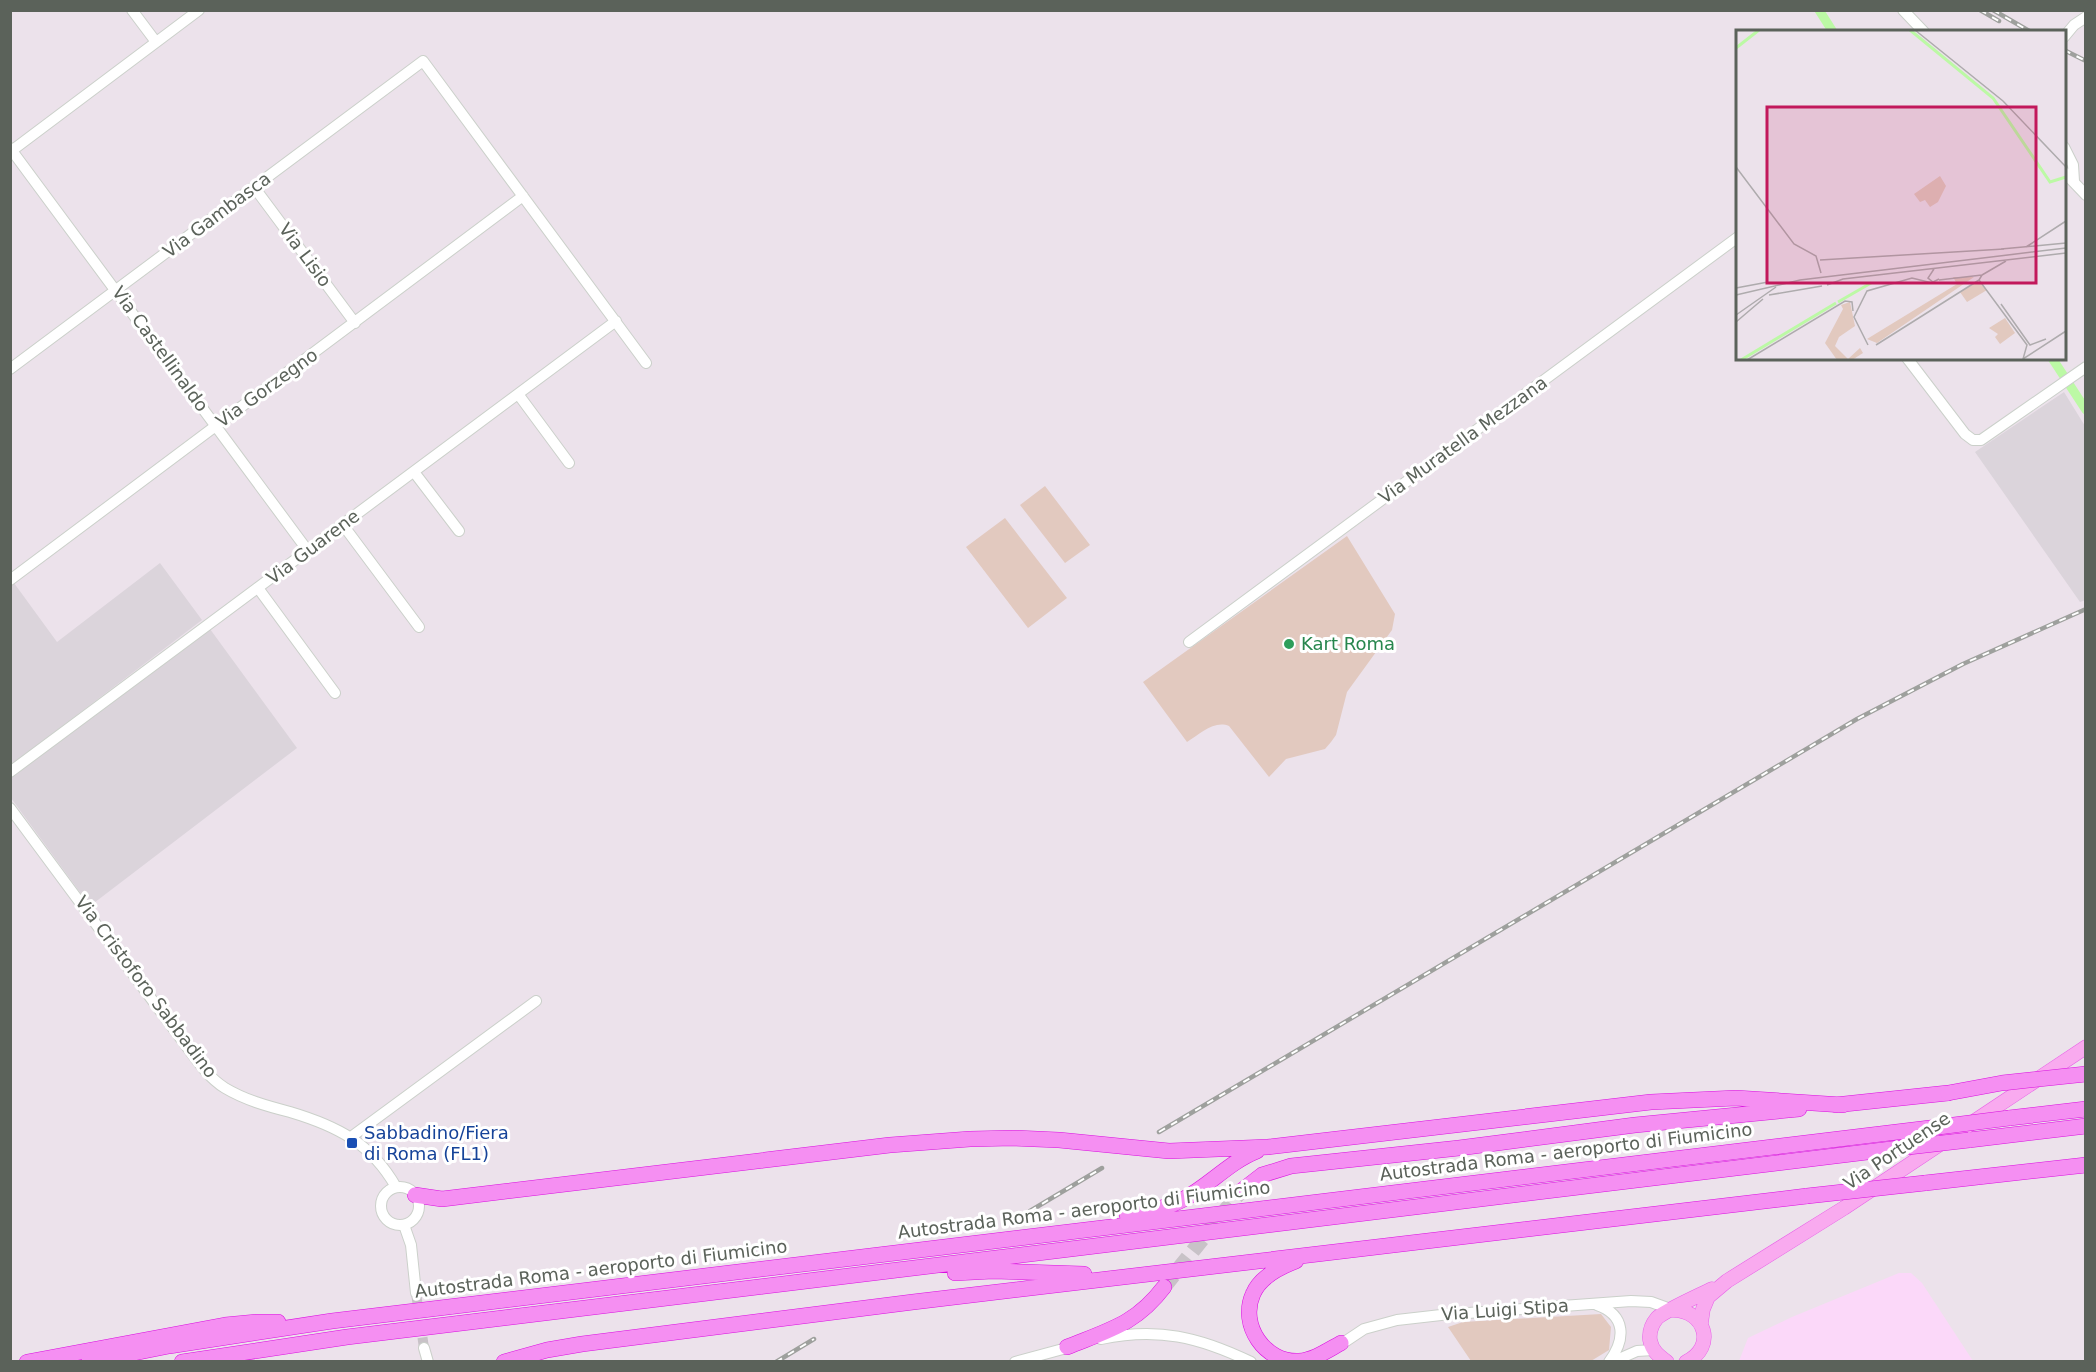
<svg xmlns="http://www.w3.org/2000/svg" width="2096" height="1372" font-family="'DejaVu Sans',sans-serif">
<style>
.commercial{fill:#fbd8f9}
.industrial{fill:#dbd4db}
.green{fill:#e2c9bf}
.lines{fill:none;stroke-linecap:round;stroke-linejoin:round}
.canal{stroke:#bcf9a5;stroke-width:9}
.minor-tunnel{stroke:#c8c2c7;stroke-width:10;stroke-dasharray:10 5;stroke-linecap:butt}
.highway-tunnel{stroke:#c8c2c7;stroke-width:15;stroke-dasharray:15 8;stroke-linecap:butt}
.minor-casing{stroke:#cbd0ca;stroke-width:12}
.major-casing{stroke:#e75fe7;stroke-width:15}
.highway-casing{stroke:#d90fdf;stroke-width:16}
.minor{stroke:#fff;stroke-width:10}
.major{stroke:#f9aaef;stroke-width:14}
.highway{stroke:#f58ff2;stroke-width:15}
.rail-casing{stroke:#9ea09d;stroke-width:4.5}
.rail{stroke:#fff;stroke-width:2;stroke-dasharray:7;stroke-linecap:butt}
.highway-bridge-casing{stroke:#d90fdf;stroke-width:16;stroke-linecap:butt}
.highway-bridge{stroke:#f58ff2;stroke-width:15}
.leisure-dot{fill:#2e9e5b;stroke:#fff;stroke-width:2}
.transit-dot{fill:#1a4fb4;stroke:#fff;stroke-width:2}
.labels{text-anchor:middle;stroke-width:6;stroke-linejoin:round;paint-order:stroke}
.street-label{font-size:18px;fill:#5b625a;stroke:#fff}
.leisure-label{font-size:18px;fill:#27864d;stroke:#fff;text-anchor:start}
.transit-label{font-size:18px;fill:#164399;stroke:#fff;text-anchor:start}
.inset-river{fill:none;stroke:#bcf9a5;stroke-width:3}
.inset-road{fill:none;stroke:#aeabad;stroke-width:1.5}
.view{fill:#c2185b;fill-opacity:0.15;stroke:#c2185b;stroke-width:3}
.inset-edge{fill:none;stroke:#5b625a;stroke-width:3}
</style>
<rect width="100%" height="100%" fill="#ece2eb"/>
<path class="commercial" d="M 1899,1273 L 1911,1273 L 1922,1283 L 1973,1361 L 1739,1361 L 1748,1338 L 1792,1317 Z"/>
<path class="industrial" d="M 2064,392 L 2085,426 L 2086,600 L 2080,602 L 1975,452 Z
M 160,563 L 202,620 L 11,765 L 11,586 L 14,583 L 57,642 Z
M 210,629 L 297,748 L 90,906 L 11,798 L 10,778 Z"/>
<path class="green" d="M 1045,486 L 1090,545 L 1065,563 L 1020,505 Z
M 1005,518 L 1067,598 L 1028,628 L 966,547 Z
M 1347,536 L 1395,614 L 1392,630 L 1347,692 L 1336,735 L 1331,742 L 1325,749 L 1286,759 L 1269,777 L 1229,726 C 1214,720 1200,734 1187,742 L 1143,682 Z
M 1601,1314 L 1611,1327 L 1609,1350 L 1591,1361 L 1471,1361 L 1448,1327 L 1463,1322 Z"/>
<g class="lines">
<path class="canal" d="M 1819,10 L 1833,32
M 2052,358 L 2086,410"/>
<path class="minor-tunnel" d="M 416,1293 L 424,1348"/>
<path class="highway-tunnel" d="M 1164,1287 L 1240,1192"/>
<g class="minor-casing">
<path id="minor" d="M 132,10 L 156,42
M 1903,10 L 1924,32
M 2064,37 L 2074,25 L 2086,17
M 2064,147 L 2073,165 L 2074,181
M 10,148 L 308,551
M 10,152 L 199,10
M 2064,172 L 2086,195
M 254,187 L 355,323
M 1907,358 L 1965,434 L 1973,440 L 1981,440 L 2086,367
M 10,369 L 423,61 L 646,363
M 518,394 L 569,463
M 414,472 L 459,531
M 343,525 L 419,627
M 10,580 L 523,196
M 258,588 L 335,693
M 1189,642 L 1738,237
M 10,772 L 616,321
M 10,808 L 187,1047 C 198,1062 209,1078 225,1088 C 245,1100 267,1106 290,1112 C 337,1126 371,1143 396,1187
M 351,1137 L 536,1001
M381 1206a19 19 0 1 1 38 0a19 19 0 1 1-38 0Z
M 404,1225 L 411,1245 L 416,1293
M 1597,1305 C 1626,1315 1626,1339 1609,1362
M 1101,1339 C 1158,1327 1199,1337 1251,1362
M 1337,1347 L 1364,1329 L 1397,1320 L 1441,1315 L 1631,1301 L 1651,1302 L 1673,1310
M 424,1348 L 428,1362
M 1015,1362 L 1074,1346
M 1612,1362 L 1637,1351 L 1653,1350"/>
</g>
<g class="major-casing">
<path id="major" d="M 1673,1310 C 1705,1310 1717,1347 1686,1362
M 1701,1323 L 1703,1309 L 1708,1297 L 1727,1281 L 1844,1208 L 2086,1047
M 1667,1362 C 1659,1356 1652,1351 1650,1340 C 1649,1332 1652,1324 1657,1318 C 1664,1311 1700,1295 1712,1289"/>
</g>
<g class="highway-casing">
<path id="highway" d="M 1835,1105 L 1948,1093
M 2009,1118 L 2086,1109
M 1969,1140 L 2086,1126
M 1925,1183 L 2086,1165
M 1240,1192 L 1262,1175 L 1291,1166 L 1459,1148 L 1635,1125 L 1799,1109
M 415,1195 L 442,1199 L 890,1145 L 970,1139 L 1013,1138 L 1059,1140 L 1169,1151 L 1268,1147 L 1651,1102 L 1736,1098 L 1843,1105
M 1127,1215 C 1146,1211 1165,1209 1182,1200 C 1209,1186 1229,1162 1257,1151
M 1296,1261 C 1280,1267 1260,1277 1253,1294 C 1239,1325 1265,1363 1299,1361 C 1314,1360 1328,1350 1341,1343
M 955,1273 L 993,1271 L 1084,1274
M 1067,1347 C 1109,1330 1136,1324 1164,1287
M 27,1362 L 225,1325 L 257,1322 L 278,1322
M 89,1362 L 169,1346 L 332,1321 L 1938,1127
M 182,1362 L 347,1337 L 1908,1147
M 504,1362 L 547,1350 L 582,1344 L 913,1302 L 1807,1196"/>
</g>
<use href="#minor" class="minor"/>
<use href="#major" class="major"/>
<use href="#highway" class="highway"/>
<g class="rail-casing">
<path id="rail" d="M 1980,10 L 1999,21
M 1993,10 L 2031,32
M 2064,50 L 2086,61
M 1159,1132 L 1857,719 L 1963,664 L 2086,609
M 1030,1211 L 1102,1168
M 776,1362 L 814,1339"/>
</g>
<use href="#rail" class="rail"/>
<g class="highway-bridge-casing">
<path id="highway-bridge" d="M 1948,1093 L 2002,1083 L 2086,1074
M 1938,1127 L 2009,1118
M 1908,1147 L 1969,1140
M 1807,1196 L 1925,1183"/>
</g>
<use href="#highway-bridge" class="highway-bridge"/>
</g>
<circle class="leisure-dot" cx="1289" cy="644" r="6"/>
<rect class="transit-dot" x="346" y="1137" width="12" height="12" rx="3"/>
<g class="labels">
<g class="street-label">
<text transform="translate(217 215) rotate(-37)" y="6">Via Gambasca</text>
<text transform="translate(305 255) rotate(53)" y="6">Via Lisio</text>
<text transform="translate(160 349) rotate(54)" y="6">Via Castellinaldo</text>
<text transform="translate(267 388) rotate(-36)" y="6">Via Gorzegno</text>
<text transform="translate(1463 440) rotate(-36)" y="6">Via Muratella Mezzana</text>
<text transform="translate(313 547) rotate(-37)" y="6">Via Guarene</text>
<text transform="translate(146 987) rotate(53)" y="6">Via Cristoforo Sabbadino</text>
<text transform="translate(1897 1151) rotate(-34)" y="6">Via Portuense</text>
<text transform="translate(1566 1152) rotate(-7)" y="6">Autostrada Roma - aeroporto di Fiumicino</text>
<text transform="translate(1084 1210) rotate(-7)" y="6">Autostrada Roma - aeroporto di Fiumicino</text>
<text transform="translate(601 1269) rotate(-7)" y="6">Autostrada Roma - aeroporto di Fiumicino</text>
<text transform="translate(1505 1310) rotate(-4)" y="6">Via Luigi Stipa</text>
</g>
<g class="leisure-label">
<text x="1301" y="650">Kart Roma</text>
</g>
<g class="transit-label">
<text x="364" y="1139">Sabbadino/Fiera<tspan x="364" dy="21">di Roma (FL1)</tspan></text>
</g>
</g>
<g transform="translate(1736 30)">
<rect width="330" height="330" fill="#ece2eb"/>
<path d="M 204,146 L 210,156 L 202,172 L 194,177 L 189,170 L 184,172 L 178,164 ZM 217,247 L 238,247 L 141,313 L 131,309 L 221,254 ZM 242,251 L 251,260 L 231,272 L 224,262 ZM 114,272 L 119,296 L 103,307 L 99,316 L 112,329 L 124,318 L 127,323 L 116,330 L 101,330 L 89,313 L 107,279 L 105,275 ZM 269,288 L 279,303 L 264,314 L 259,307 L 262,304 L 253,298 Z" fill="#e2c9bf"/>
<path class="inset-river" d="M 174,0 L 257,68 L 314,152 L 330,147M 0,18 L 23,0M 102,272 L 135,253M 5,330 L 100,273"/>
<path class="inset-road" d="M 179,0 L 267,71 L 330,137M 0,137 L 58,214 L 80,226 L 85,243M 290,217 L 330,191M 265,219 L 330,213M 84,230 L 268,219M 198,239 L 192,248 L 197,252 L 203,249M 246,245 L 243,250 L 291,315 L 287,329 L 330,301M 246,245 L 270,231M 203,250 L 246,245M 91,255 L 107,249 L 330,223M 0,258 L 32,252M 0,265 L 64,250 L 330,218M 33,265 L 86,256M 265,274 L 294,315 L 310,309M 0,285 L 40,257M 0,292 L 27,269M 132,315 L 118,287 L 131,261 L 176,248 L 196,253M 140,315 L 243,250M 11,330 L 109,271 L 116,272 L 117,281"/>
<path class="view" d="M 31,77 L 300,77 L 300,253 L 31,253 Z"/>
<rect width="330" height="330" class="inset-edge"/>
</g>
<rect width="2096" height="1372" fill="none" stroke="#5b625a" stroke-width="24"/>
</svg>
